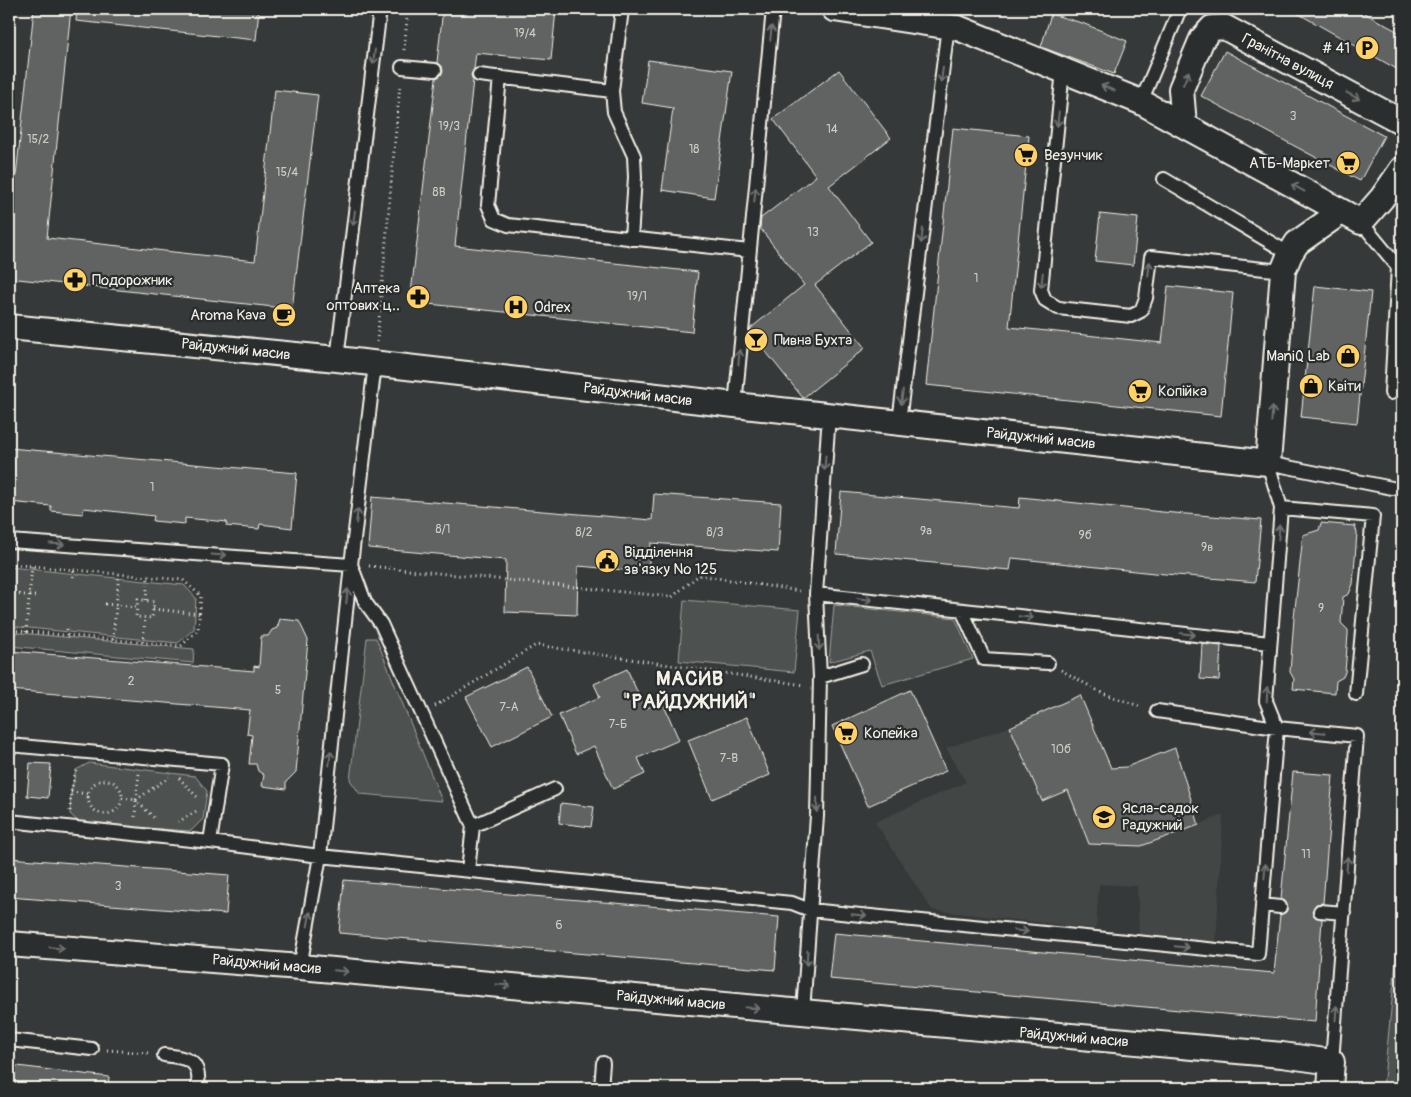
<svg xmlns="http://www.w3.org/2000/svg" width="1411" height="1097" font-family="Pangolin,sans-serif">
<style>
.built{fill:#434645}
.green{fill:#4e514f;stroke:#a1a19c}
.building{fill:#616362;stroke:#f4f1e8}
.lines{fill:none;stroke-linecap:round;stroke-linejoin:round}
.service-casing{stroke:#f4f1e8;stroke-width:16}
.minor-casing{stroke:#f4f1e8;stroke-width:28}
.path{stroke:#f4f1e8;stroke-width:3;stroke-dasharray:1 4;stroke-linecap:butt}
.service{stroke:#2a2d2e;stroke-width:12}
.minor{stroke:#2a2d2e;stroke-width:24}
.oneway{stroke:#71726f}
.labels{text-anchor:middle;stroke-width:4.5;stroke-linejoin:round;paint-order:stroke}
.number-label{font-size:12px;fill:#cfcec6}
.poi-label{font-size:15px;fill:#f4f1e8;stroke:#2a2d2e;text-anchor:start}
.street-label{font-size:15px;fill:#f4f1e8;stroke:#2a2d2e}
.district-label{font-size:20px;font-weight:bold;letter-spacing:1px;fill:#f4f1e8;stroke:#2a2d2e}
</style>
<rect width="100%" height="100%" fill="#363939"/>
<filter id="ink" filterUnits="userSpaceOnUse"><feTurbulence type="fractalNoise" baseFrequency=".02" numOctaves="2"/><feDisplacementMap in="SourceGraphic" scale="10" xChannelSelector="R" yChannelSelector="G"/><feConvolveMatrix kernelMatrix="1 2 1 2 8 2 1 2 1" color-interpolation-filters="sRGB"/></filter>
<g filter="url(#ink)">
<path class="built" d="M 1010,727 L 1042,801 L 1113,772 L 1198,825 L 1223,815 L 1216,942 L 1139,934 L 1137,886 L 1099,884 L 1096,929 L 932,910 L 875,822 L 966,782 L 946,748 Z"/>
<path class="green" d="M 9,567 L 184,585 L 196,598 L 194,629 L 178,643 L 9,626 Z
M 684,600 L 800,610 L 794,672 L 679,661 Z
M 834,605 L 955,618 L 973,659 L 882,685 L 870,651 L 829,662 Z
M 9,632 L 194,649 L 193,663 L 9,646 Z
M 367,638 L 376,638 L 442,801 L 360,794 L 350,780 Z
M 89,763 L 195,776 L 207,791 L 203,819 L 191,831 L 81,824 L 70,814 L 71,792 L 76,770 Z
M 1402,902 L 1402,1088 L 1383,1088 Z"/>
<path class="building" d="M 34,9 L 71,9 L 47,238 L 255,261 L 275,90 L 318,95 L 292,309 L 9,278 L 9,241 Z
M 77,9 L 259,9 L 256,40 L 76,21 Z
M 443,9 L 540,9 L 556,10 L 551,60 L 476,53 L 474,69 L 471,75 L 473,80 L 455,246 L 698,272 L 692,332 L 410,302 L 436,78 L 441,75 L 443,71 L 442,66 L 437,62 Z
M 1290,9 L 1357,9 L 1402,34 L 1402,72 Z
M 1051,14 L 1082,23 L 1127,41 L 1114,74 L 1041,47 Z
M 1225,51 L 1384,136 L 1360,181 L 1201,96 Z
M 648,60 L 732,71 L 714,198 L 662,190 L 673,108 L 642,103 Z
M 839,70 L 891,138 L 829,186 L 871,242 L 815,285 L 865,348 L 803,398 L 750,332 L 751,328 L 804,285 L 760,228 L 761,218 L 816,176 L 773,119 Z
M 953,128 L 1029,136 L 1009,327 L 1162,343 L 1168,286 L 1233,293 L 1221,416 L 926,385 Z
M 1100,214 L 1138,218 L 1133,265 L 1095,261 Z
M 1315,286 L 1371,292 L 1357,423 L 1301,417 Z
M 9,448 L 297,473 L 292,528 L 260,524 L 259,529 L 226,526 L 227,522 L 185,518 L 185,524 L 153,521 L 154,516 L 84,508 L 83,514 L 51,511 L 51,506 L 9,502 Z
M 841,492 L 1019,508 L 1020,497 L 1162,512 L 1261,520 L 1255,582 L 1154,573 L 1012,558 L 1010,570 L 836,554 Z
M 654,494 L 781,503 L 778,552 L 651,543 L 648,572 L 578,566 L 577,615 L 505,612 L 506,560 L 368,548 L 372,497 L 652,520 Z
M 1321,523 L 1355,526 L 1357,533 L 1353,584 L 1349,594 L 1343,597 L 1341,623 L 1348,630 L 1348,634 L 1345,672 L 1343,677 L 1336,681 L 1335,693 L 1293,689 L 1294,679 L 1290,672 L 1294,618 L 1303,535 L 1319,530 Z
M 280,619 L 299,621 L 308,640 L 296,772 L 286,782 L 286,789 L 262,786 L 264,775 L 258,771 L 256,764 L 249,764 L 252,735 L 247,734 L 250,710 L 9,690 L 9,651 L 254,671 L 254,666 L 259,667 L 261,636 L 268,636 L 272,630 L 277,628 Z
M 1202,644 L 1221,646 L 1219,680 L 1200,679 Z
M 527,667 L 552,717 L 492,747 L 466,697 Z
M 627,669 L 645,709 L 662,701 L 679,740 L 638,758 L 645,774 L 613,789 L 594,746 L 576,754 L 559,715 L 600,697 L 594,684 Z
M 910,690 L 946,771 L 868,806 L 832,726 Z
M 1080,695 L 1111,768 L 1126,767 L 1175,748 L 1199,825 L 1141,846 L 1089,844 L 1068,790 L 1042,801 L 1010,727 Z
M 747,717 L 770,775 L 712,799 L 688,740 Z
M 30,763 L 51,764 L 48,798 L 27,796 Z
M 1293,772 L 1333,775 L 1323,903 L 1316,904 L 1312,911 L 1315,917 L 1322,919 L 1315,1022 L 829,979 L 834,933 L 1274,973 L 1280,915 L 1286,912 L 1288,907 L 1285,901 L 1281,899 Z
M 561,803 L 594,807 L 591,827 L 559,823 Z
M 9,858 L 229,875 L 226,914 L 9,897 Z
M 344,880 L 779,917 L 775,970 L 339,933 Z
M 9,1065 L 109,1077 L 108,1088 L 9,1088 Z"/>
<g class="lines">
<g class="service-casing">
<path id="service" d="M 622,9 L 612,91 L 614,112 L 634,156 L 635,177 L 631,239
M 402,67 L 435,70
M 1063,70 L 1041,290 L 1045,300 L 1058,308 L 1131,316 L 1141,311 L 1146,298 L 1151,257 L 1283,271
M 479,75 L 612,91
M 500,77 L 488,205 L 494,219 L 508,225 L 749,251
M 1141,102 L 1180,9
M 1164,179 L 1290,254
M 1361,222 L 1398,267 L 1391,393
M 337,359 L 380,9
M 735,405 L 773,9
M 899,422 L 948,26
M 1281,508 L 1373,516 L 1356,694
M 9,541 L 351,565
M 352,567 L 365,602 L 381,624 L 473,826 L 555,789
M 816,594 L 1270,643
M 962,610 L 984,659 L 1048,663
M 820,677 L 862,664
M 1157,711 L 1277,728 L 1357,736 L 1332,1062
M 9,745 L 222,764 L 210,842
M 9,821 L 210,842 L 320,856 L 792,903 L 810,910 L 1258,954 L 1277,728 L 1266,701 L 1281,508 L 1268,463 L 1392,488
M 468,870 L 473,826
M 1262,905 L 1280,907
M 1320,911 L 1344,913
M 300,967 L 320,856 L 351,565 L 375,364
M 803,1012 L 817,816 L 820,677 L 816,594 L 829,415
M 9,1040 L 92,1049
M 164,1055 C 189,1058 201,1060 198,1088
M 601,1088 L 603,1063"/>
</g>
<g class="minor-casing">
<path id="minor" d="M 834,9 L 958,28 L 1141,102 L 1361,222 L 1382,198 L 1402,169
M 1184,125 L 1181,89 L 1202,39 L 1212,28 L 1224,27 L 1402,122
M 9,327 L 337,359 L 735,405 L 1268,463 L 1283,271 L 1290,254 L 1297,243 L 1341,212
M 9,944 L 300,967 L 1282,1055 L 1332,1062 L 1330,1088"/>
</g>
<path class="path" d="M 404,50 L 408,9
M 377,342 L 400,84
M 9,564 L 183,580 L 201,596 L 198,630 L 181,646 L 9,630
M 369,566 L 672,597 L 699,575 L 799,591
M 73,577 L 74,570
M 9,587 L 14,594 L 9,599
M 14,594 L 35,596
M 146,600 L 148,577
M 105,604 L 137,607 L 136,617 L 152,618 L 154,602 L 138,599 L 137,607
M 153,609 L 200,614
M 26,632 L 32,566
M 67,635 L 67,628
M 113,639 L 119,574
M 143,642 L 145,618
M 1061,670 L 1102,693 L 1142,707
M 435,706 L 536,645 L 804,685
M 139,774 L 136,800 L 156,820
M 179,778 L 199,799
M88 797a17 17 0 1 1 34 0a17 17 0 1 1-34 0Z
M 71,792 L 89,794
M 122,798 L 136,800 L 135,817
M 136,800 L 169,777
M 70,811 L 71,792 L 76,770 L 78,769
M 178,822 L 198,810
M 107,1050 L 148,1053"/>
<use href="#service" class="service"/>
<use href="#minor" class="minor"/>
</g>
<defs><path id="oneway-shaft" d="M-6 0H5M1.5-3L5.5 0L1.5 3" fill="none" stroke-width="1.6" stroke-linecap="round" stroke-linejoin="round" transform="scale(1.25)"/></defs>
<g class="oneway">
<use href="#oneway-shaft" transform="translate(771 33) rotate(-84)"/>
<use href="#oneway-shaft" transform="translate(374 57) rotate(97)"/>
<use href="#oneway-shaft" transform="translate(942 75) rotate(97)"/>
<use href="#oneway-shaft" transform="translate(1186 78) rotate(-67)"/>
<use href="#oneway-shaft" transform="translate(1108 88) rotate(-158)"/>
<use href="#oneway-shaft" transform="translate(1353 96) rotate(28)"/>
<use href="#oneway-shaft" transform="translate(1058 119) rotate(96)"/>
<use href="#oneway-shaft" transform="translate(1298 188) rotate(-151)"/>
<use href="#oneway-shaft" transform="translate(755 195) rotate(-84)"/>
<use href="#oneway-shaft" transform="translate(354 218) rotate(97)"/>
<use href="#oneway-shaft" transform="translate(922 236) rotate(97)"/>
<use href="#oneway-shaft" transform="translate(1149 269) rotate(-83)"/>
<use href="#oneway-shaft" transform="translate(1042 280) rotate(96)"/>
<use href="#oneway-shaft" transform="translate(739 357) rotate(-85)"/>
<use href="#oneway-shaft" transform="translate(902 397) rotate(97)"/>
<use href="#oneway-shaft" transform="translate(1272 414) rotate(-85)"/>
<use href="#oneway-shaft" transform="translate(825 463) rotate(94)"/>
<use href="#oneway-shaft" transform="translate(357 516) rotate(-83)"/>
<use href="#oneway-shaft" transform="translate(1279 532) rotate(-85)"/>
<use href="#oneway-shaft" transform="translate(57 544) rotate(4)"/>
<use href="#oneway-shaft" transform="translate(219 555) rotate(4)"/>
<use href="#oneway-shaft" transform="translate(347 596) rotate(-84)"/>
<use href="#oneway-shaft" transform="translate(865 599) rotate(6)"/>
<use href="#oneway-shaft" transform="translate(1026 617) rotate(6)"/>
<use href="#oneway-shaft" transform="translate(1188 634) rotate(6)"/>
<use href="#oneway-shaft" transform="translate(819 643) rotate(88)"/>
<use href="#oneway-shaft" transform="translate(1267 694) rotate(-88)"/>
<use href="#oneway-shaft" transform="translate(1317 732) rotate(-174)"/>
<use href="#oneway-shaft" transform="translate(330 758) rotate(-84)"/>
<use href="#oneway-shaft" transform="translate(817 805) rotate(91)"/>
<use href="#oneway-shaft" transform="translate(1347 864) rotate(-86)"/>
<use href="#oneway-shaft" transform="translate(1265 871) rotate(-85)"/>
<use href="#oneway-shaft" transform="translate(859 915) rotate(6)"/>
<use href="#oneway-shaft" transform="translate(309 919) rotate(-80)"/>
<use href="#oneway-shaft" transform="translate(1021 931) rotate(6)"/>
<use href="#oneway-shaft" transform="translate(1182 947) rotate(6)"/>
<use href="#oneway-shaft" transform="translate(57 948) rotate(5)"/>
<use href="#oneway-shaft" transform="translate(807 958) rotate(94)"/>
<use href="#oneway-shaft" transform="translate(341 971) rotate(5)"/>
<use href="#oneway-shaft" transform="translate(503 985) rotate(5)"/>
<use href="#oneway-shaft" transform="translate(752 1008) rotate(5)"/>
<use href="#oneway-shaft" transform="translate(1336 1013) rotate(-86)"/>
</g>
</g>
<defs>
<g id="parking-disc" transform="scale(1.25)"><circle r="9.5" fill="#ffd166" stroke="#2a2d2e"/><path d="M-3.5-5.5H1a3.5 3.5 0 0 1 0 7H-1V5.5H-3.5ZM-1-3.4V-.6H.8a1.4 1.4 0 0 0 0-2.8Z" fill="#111"/></g>
<g id="supermarket-disc" transform="scale(1.25)"><circle r="9.5" fill="#ffd166" stroke="#2a2d2e"/><path d="M-6-5.5h2.5l.6 2H6L4.5 2H-2.5L-4.4-4H-6ZM-1.5 3.2a1.3 1.3 0 1 0 .1 0ZM3 3.2a1.3 1.3 0 1 0 .1 0Z" fill="#111"/></g>
<g id="pharmacy-disc" transform="scale(1.25)"><circle r="9.5" fill="#ffd166" stroke="#2a2d2e"/><path d="M-2-6h4v4h4v4h-4v4h-4v-4h-4v-4h4Z" fill="#111"/></g>
<g id="hospital-disc" transform="scale(1.25)"><circle r="9.5" fill="#ffd166" stroke="#2a2d2e"/><path d="M-5-5h3v3.5h4V-5h3V5h-3V1.5h-4V5h-3Z" fill="#111"/></g>
<g id="cafe-disc" transform="scale(1.25)"><circle r="9.5" fill="#ffd166" stroke="#2a2d2e"/><path d="M-5.5-4.5H6V0H3Q3 3.5 0 3.5H-2.5Q-5.5 3.5-5.5 0ZM3-3.2v2h1.7v-2ZM-6 4.5H4V6H-6Z" fill="#111"/></g>
<g id="bar-disc" transform="scale(1.25)"><circle r="9.5" fill="#ffd166" stroke="#2a2d2e"/><path d="M-6-5H6L.8 .8V4.5H3.5V6h-7V4.5H-.8V.8Z" fill="#111"/></g>
<g id="shop-disc" transform="scale(1.25)"><circle r="9.5" fill="#ffd166" stroke="#2a2d2e"/><path d="M-5-2.5h2.3a2.7 3.5 0 0 1 5.4 0H5L5.5 6h-11ZM-1.5-2.5h3a1.5 2.3 0 0 0-3 0Z" fill="#111"/></g>
<g id="civic-disc" transform="scale(1.25)"><circle r="9.5" fill="#ffd166" stroke="#2a2d2e"/><path d="M-.6-6.5H3V-4.5H.6V-3L4-1V1h2V6H-6V1h2V-1L-.6-3ZM-1.2 2.5V6h2.4V2.5Z" fill="#111"/></g>
<g id="school-disc" transform="scale(1.25)"><circle r="9.5" fill="#ffd166" stroke="#2a2d2e"/><path d="M0-5L7-2L0 1L-7-2ZM-4 1L0 2.5L4 1V4Q0 6-4 4Z" fill="#111"/></g>
</defs>
<g fill-rule="evenodd">
<use href="#parking-disc" x="1367" y="48"/>
<use href="#supermarket-disc" x="1026" y="155"/>
<use href="#supermarket-disc" x="1348" y="163"/>
<use href="#pharmacy-disc" x="75" y="280"/>
<use href="#pharmacy-disc" x="418" y="297"/>
<use href="#hospital-disc" x="516" y="307"/>
<use href="#cafe-disc" x="284" y="315"/>
<use href="#bar-disc" x="756" y="340"/>
<use href="#shop-disc" x="1348" y="356"/>
<use href="#shop-disc" x="1311" y="386"/>
<use href="#supermarket-disc" x="1140" y="391"/>
<use href="#civic-disc" x="607" y="561"/>
<use href="#supermarket-disc" x="846" y="733"/>
<use href="#school-disc" x="1104" y="817"/>
</g>
<g class="labels">
<g class="number-label">
<text x="525" y="37">19/4</text>
<text x="1293" y="120">3</text>
<text x="449" y="130">19/3</text>
<text x="832" y="133">14</text>
<text x="38" y="143">15/2</text>
<text x="694" y="153">18</text>
<text x="287" y="176">15/4</text>
<text x="439" y="196">8В</text>
<text x="813" y="236">13</text>
<text x="976" y="282">1</text>
<text x="637" y="300">19/1</text>
<text x="152" y="491">1</text>
<text x="443" y="533">8/1</text>
<text x="926" y="535">9а</text>
<text x="584" y="536">8/2</text>
<text x="715" y="536">8/3</text>
<text x="1085" y="539">9б</text>
<text x="1207" y="551">9в</text>
<text x="1321" y="612">9</text>
<text x="131" y="685">2</text>
<text x="278" y="694">5</text>
<text x="509" y="711">7-А</text>
<text x="618" y="728">7-Б</text>
<text x="1061" y="753">10б</text>
<text x="729" y="762">7-В</text>
<text x="1306" y="858">11</text>
<text x="118" y="890">3</text>
<text x="559" y="929">6</text>
</g>
<g class="poi-label">
<text x="1350" y="53" text-anchor="end"># 41</text>
<text x="1044" y="160">Везунчик</text>
<text x="1330" y="168" text-anchor="end">АТБ-Маркет</text>
<text x="92" y="285">Подорожник</text>
<text x="400" y="293" text-anchor="end">Аптека<tspan x="400" dy="17">оптових ц‥</tspan></text>
<text x="534" y="312">Odrex</text>
<text x="266" y="320" text-anchor="end">Aroma Kava</text>
<text x="774" y="345">Пивна Бухта</text>
<text x="1330" y="361" text-anchor="end">ManiQ Lab</text>
<text x="1328" y="391">Квіти</text>
<text x="1158" y="396">Копійка</text>
<text x="624" y="557">Відділення<tspan x="624" dy="17">зв'язку № 125</tspan></text>
<text x="864" y="738">Копейка</text>
<text x="1122" y="813">Ясла-садок<tspan x="1122" dy="17">Радужний</tspan></text>
</g>
<g class="street-label">
<text transform="translate(1288 61) rotate(28)" y="5">Гранітна вулиця</text>
<text transform="translate(236 349) rotate(6)" y="5">Райдужний масив</text>
<text transform="translate(638 394) rotate(7)" y="5">Райдужний масив</text>
<text transform="translate(1041 438) rotate(6)" y="5">Райдужний масив</text>
<text transform="translate(267 964) rotate(5)" y="5">Райдужний масив</text>
<text transform="translate(671 1000) rotate(5)" y="5">Райдужний масив</text>
<text transform="translate(1074 1037) rotate(5)" y="5">Райдужний масив</text>
</g>
<g class="district-label">
<text x="690" y="685">МАСИВ<tspan x="690" dy="23">"РАЙДУЖНИЙ"</tspan></text>
</g>
</g>
<rect width="1411" height="1097" fill="none" stroke="#2a2d2e" stroke-width="30"/>
<rect x="15" y="15" width="1381" height="1067" fill="none" stroke="#f4f1e8" stroke-width="2" filter="url(#ink)"/>
</svg>
